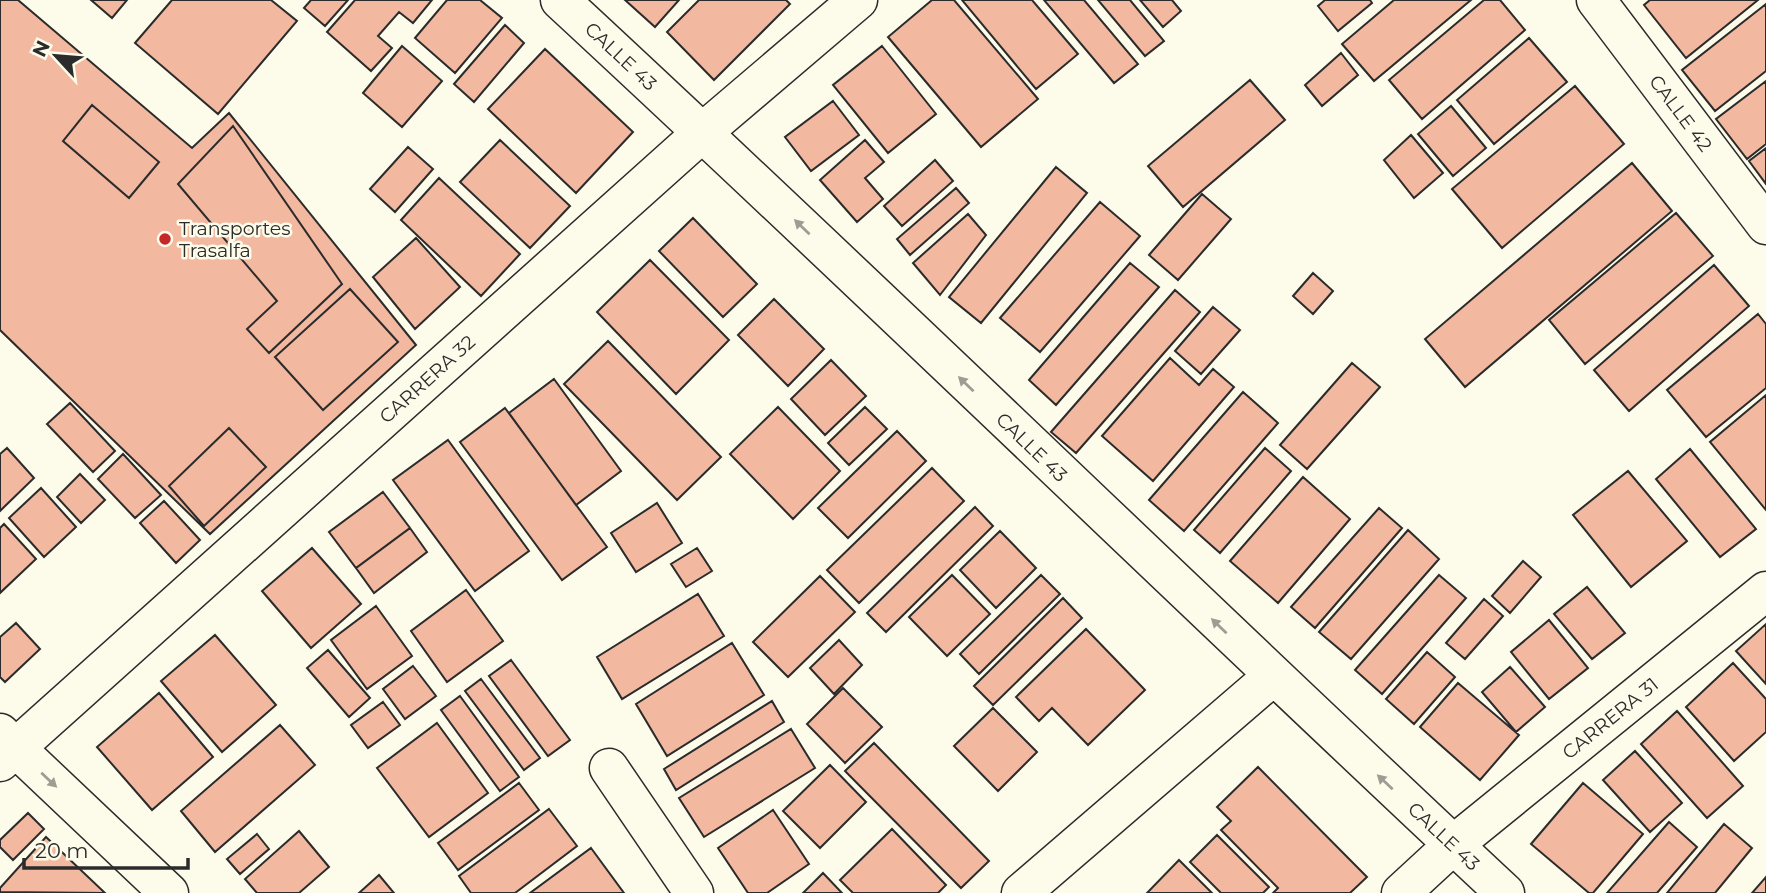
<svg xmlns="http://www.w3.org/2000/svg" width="1766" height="893" font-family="Montserrat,sans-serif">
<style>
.building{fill:#f2b8a0;stroke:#2b2b2b;stroke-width:2}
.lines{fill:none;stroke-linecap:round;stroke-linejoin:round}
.minor-casing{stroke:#2b2b2b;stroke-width:41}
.minor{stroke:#fdfbea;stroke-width:38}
.oneway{fill:#9e9d94}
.poi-dot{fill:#c62828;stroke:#fdfbea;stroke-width:2.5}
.labels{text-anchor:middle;stroke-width:5;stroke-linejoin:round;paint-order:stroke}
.street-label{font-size:19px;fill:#2b2b2b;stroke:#fdfbea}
.poi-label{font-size:19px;fill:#2b2b2b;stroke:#fdfbea;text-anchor:start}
</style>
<rect width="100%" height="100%" fill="#fdfbea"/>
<path class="building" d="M 0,0 L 18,0 L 192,148 L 229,113 L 416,345 L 210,534 L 0,330 Z
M 91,0 L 127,0 L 112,18 Z
M 172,0 L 271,0 L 297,21 L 218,114 L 135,43 Z
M 311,0 L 348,0 L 325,26 L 304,8 Z
M 355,0 L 432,0 L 413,23 L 399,12 L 378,36 L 392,48 L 371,71 L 327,32 Z
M 447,0 L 480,0 L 502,18 L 455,73 L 415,38 Z
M 625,0 L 679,0 L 655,27 Z
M 699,0 L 786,0 L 790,4 L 714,80 L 667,32 Z
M 932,0 L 954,0 L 1038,99 L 981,147 L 888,37 Z
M 962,0 L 1032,0 L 1078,54 L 1036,89 Z
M 1044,0 L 1084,0 L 1138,64 L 1114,83 Z
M 1098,0 L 1130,0 L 1164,41 L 1145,56 Z
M 1140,0 L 1172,0 L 1181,11 L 1163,27 Z
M 1325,0 L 1370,0 L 1372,3 L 1338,31 L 1318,6 Z
M 1394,0 L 1471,0 L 1374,81 L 1342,44 Z
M 1484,0 L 1500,0 L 1525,30 L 1422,119 L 1389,80 Z
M 1650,0 L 1758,0 L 1686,58 L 1644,5 Z
M 1766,4 L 1766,71 L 1715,111 L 1682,70 Z
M 505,25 L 524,43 L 474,102 L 454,84 Z
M 1529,38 L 1567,82 L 1494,144 L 1457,100 Z
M 402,46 L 442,81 L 402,127 L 363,93 Z
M 882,46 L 936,114 L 888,153 L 833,85 Z
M 545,49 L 633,132 L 576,193 L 488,109 Z
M 1341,53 L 1358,75 L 1322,106 L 1305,85 Z
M 1250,80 L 1285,120 L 1183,207 L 1148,166 Z
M 1766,81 L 1766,144 L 1747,159 L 1716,119 Z
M 1575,86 L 1624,144 L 1502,248 L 1452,189 Z
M 833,101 L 859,135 L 811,171 L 785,137 Z
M 92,105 L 159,162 L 129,198 L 63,141 Z
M 1451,106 L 1486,148 L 1453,176 L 1418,134 Z
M 233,126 L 342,284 L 269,353 L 247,329 L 277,301 L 178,184 Z
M 1411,135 L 1443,173 L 1414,198 L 1384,160 Z
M 500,140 L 570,206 L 530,248 L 460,182 Z
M 865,140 L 884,162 L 865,178 L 883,199 L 857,222 L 820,180 Z
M 408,147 L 433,169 L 395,212 L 370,189 Z
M 1766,148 L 1766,184 L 1749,161 Z
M 935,160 L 953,181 L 902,226 L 884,206 Z
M 1632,163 L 1672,211 L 1465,387 L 1425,339 Z
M 1056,167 L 1087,193 L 981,323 L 949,297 Z
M 439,178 L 520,254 L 481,296 L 401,220 Z
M 956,188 L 969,203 L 910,255 L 897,239 Z
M 1202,194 L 1231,219 L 1178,280 L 1149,255 Z
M 1100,202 L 1140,236 L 1040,352 L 1000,318 Z
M 1676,213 L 1713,256 L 1585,364 L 1549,320 Z
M 968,214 L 986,235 L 940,295 L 913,263 Z
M 693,218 L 757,284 L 723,317 L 659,251 Z
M 416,238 L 460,287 L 415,329 L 373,277 Z
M 650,260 L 729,340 L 676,394 L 597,312 Z
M 1130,263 L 1159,287 L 1056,405 L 1029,380 Z
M 1714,265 L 1749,306 L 1629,411 L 1594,370 Z
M 1313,273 L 1333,291 L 1313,314 L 1293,296 Z
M 350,289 L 398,342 L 323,410 L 275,357 Z
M 1175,290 L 1200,312 L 1076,453 L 1051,432 Z
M 774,299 L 824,349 L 788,386 L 738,335 Z
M 1213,307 L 1240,330 L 1201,374 L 1175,351 Z
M 1758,314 L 1766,324 L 1766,388 L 1706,437 L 1667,390 Z
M 608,341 L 721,457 L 677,500 L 564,384 Z
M 1170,358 L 1199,385 L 1213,369 L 1234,387 L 1153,481 L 1102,436 Z
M 831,360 L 866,396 L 825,435 L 791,399 Z
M 1352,363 L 1380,387 L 1307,469 L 1280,445 Z
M 554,379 L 621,471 L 576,505 L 509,413 Z
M 1243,392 L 1278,423 L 1184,531 L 1149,500 Z
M 1766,395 L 1766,510 L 1710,442 Z
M 70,403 L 115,451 L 93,472 L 47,424 Z
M 778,407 L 840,471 L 793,519 L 730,454 Z
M 865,407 L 887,429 L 849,465 L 828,443 Z
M 505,408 L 607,547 L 562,580 L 460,442 Z
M 229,428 L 266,467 L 204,526 L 169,486 Z
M 897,431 L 926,461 L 848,538 L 818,508 Z
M 448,440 L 529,551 L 475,591 L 393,480 Z
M 7,448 L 34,478 L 0,511 L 0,454 Z
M 1265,448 L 1291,471 L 1220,553 L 1194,530 Z
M 1690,449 L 1756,529 L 1720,557 L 1656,479 Z
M 123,454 L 161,495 L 135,518 L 98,479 Z
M 932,468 L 964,501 L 859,603 L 827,570 Z
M 1628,471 L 1687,541 L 1631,587 L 1573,515 Z
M 80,474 L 105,500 L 81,523 L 57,497 Z
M 1303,477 L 1350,519 L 1278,603 L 1230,561 Z
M 41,488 L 76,527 L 44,557 L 9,518 Z
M 383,492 L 410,528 L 356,568 L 329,532 Z
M 164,501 L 200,540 L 176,563 L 140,523 Z
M 657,503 L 682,543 L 636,572 L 611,533 Z
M 975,507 L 993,526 L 886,632 L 867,613 Z
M 1379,508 L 1402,528 L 1315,628 L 1291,607 Z
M 4,524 L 36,559 L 0,593 L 0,528 Z
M 410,528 L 427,552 L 374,593 L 356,568 Z
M 1408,530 L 1439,559 L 1351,659 L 1319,632 Z
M 1000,531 L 1036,568 L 996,608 L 960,570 Z
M 312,548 L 361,604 L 311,648 L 262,591 Z
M 697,548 L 712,571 L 686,587 L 671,564 Z
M 1523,561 L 1541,577 L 1510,613 L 1492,596 Z
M 952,575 L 990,614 L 947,656 L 909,617 Z
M 1041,575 L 1060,594 L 979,674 L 960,654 Z
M 1439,575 L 1466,598 L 1382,694 L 1355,670 Z
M 820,576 L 855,612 L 788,677 L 753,642 Z
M 1587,587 L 1625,633 L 1592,659 L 1554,614 Z
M 466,590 L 503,641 L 447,682 L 411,631 Z
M 698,594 L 724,636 L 622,699 L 597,657 Z
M 1063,598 L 1082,618 L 993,705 L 974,686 Z
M 1484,599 L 1503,616 L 1465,659 L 1446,643 Z
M 376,606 L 412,656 L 367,689 L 331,640 Z
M 1549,620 L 1588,668 L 1549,699 L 1511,652 Z
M 16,623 L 40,649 L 5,682 L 0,677 L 0,637 Z
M 1766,624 L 1766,684 L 1736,651 Z
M 1086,629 L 1145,690 L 1088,745 L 1052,708 L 1039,721 L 1016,697 Z
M 215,635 L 276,705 L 222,752 L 161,681 Z
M 839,640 L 862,665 L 834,694 L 810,668 Z
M 732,643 L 764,695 L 667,756 L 636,704 Z
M 328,650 L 370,698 L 349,717 L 307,668 Z
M 1427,652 L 1455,677 L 1414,724 L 1386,699 Z
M 511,660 L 570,740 L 548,756 L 489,676 Z
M 1733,663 L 1766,699 L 1766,732 L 1734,761 L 1686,707 Z
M 413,666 L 436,696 L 405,719 L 383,689 Z
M 1510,667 L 1545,707 L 1516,732 L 1482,692 Z
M 481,679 L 540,758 L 524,770 L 465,691 Z
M 1458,683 L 1519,735 L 1480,780 L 1420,727 Z
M 843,688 L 882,727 L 845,763 L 807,724 Z
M 159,693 L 213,757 L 152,810 L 97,747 Z
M 460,696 L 519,777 L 500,791 L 441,710 Z
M 772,701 L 784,722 L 676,790 L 664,769 Z
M 383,702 L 400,725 L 368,748 L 351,725 Z
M 993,708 L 1037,752 L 998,791 L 954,746 Z
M 1677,711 L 1743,786 L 1707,818 L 1641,744 Z
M 437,723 L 488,793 L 429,837 L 377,768 Z
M 280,725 L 315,765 L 215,852 L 181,811 Z
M 791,729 L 815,768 L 704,837 L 679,798 Z
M 874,743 L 989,861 L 961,888 L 845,771 Z
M 1635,751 L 1682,803 L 1650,832 L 1603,780 Z
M 830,765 L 866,802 L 820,848 L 783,811 Z
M 1258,767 L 1367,877 L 1350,893 L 1273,893 L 1278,888 L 1221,830 L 1231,821 L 1217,807 Z
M 519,783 L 539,810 L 458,870 L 438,843 Z
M 1583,783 L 1643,834 L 1593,893 L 1589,893 L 1531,844 Z
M 549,809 L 577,846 L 515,893 L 471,893 L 459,876 Z
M 773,810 L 809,864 L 767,893 L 748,893 L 718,848 Z
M 28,813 L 44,829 L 13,860 L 0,847 L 0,840 Z
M 1669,822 L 1697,847 L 1657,893 L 1607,893 Z
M 1724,824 L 1752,848 L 1715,893 L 1667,893 Z
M 892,829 L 946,885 L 938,893 L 853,893 L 840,880 Z
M 299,831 L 329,867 L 299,893 L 257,893 L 245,879 Z
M 257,834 L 269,849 L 240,874 L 227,859 Z
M 1217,835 L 1269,887 L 1263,893 L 1221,893 L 1190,862 Z
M 46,837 L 105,893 L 0,892 L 0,888 Z
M 591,848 L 624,893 L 530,893 Z
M 1179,860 L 1212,893 L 1147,893 Z
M 823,873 L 842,893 L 803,893 Z
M 379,875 L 394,893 L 359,893 Z
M 1766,877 L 1766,893 L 1752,893 Z"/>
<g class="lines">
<g class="minor-casing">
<path id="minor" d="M 560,0 C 878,294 1188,597 1505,893
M 1596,0 L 1766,225
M 0,733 L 169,893
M 0,762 L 703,132 L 858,0
M 609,768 L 694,893
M 1021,893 L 1272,677
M 1401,893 L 1453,845 L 1766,591"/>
</g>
<use href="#minor" class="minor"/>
</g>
<defs><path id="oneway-solid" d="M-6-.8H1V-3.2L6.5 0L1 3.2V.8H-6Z" transform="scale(1.75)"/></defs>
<g class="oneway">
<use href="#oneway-solid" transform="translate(802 227) rotate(-136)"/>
<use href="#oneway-solid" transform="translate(966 384) rotate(-136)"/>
<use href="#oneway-solid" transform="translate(1219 626) rotate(-136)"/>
<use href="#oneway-solid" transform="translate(49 780) rotate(43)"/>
<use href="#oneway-solid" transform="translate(1385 782) rotate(-137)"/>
</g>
<circle class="poi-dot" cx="165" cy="239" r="7"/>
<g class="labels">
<g class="street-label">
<text transform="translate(621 56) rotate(43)" y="7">CALLE 43</text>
<text transform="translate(1681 113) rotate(53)" y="7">CALLE 42</text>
<text transform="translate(427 379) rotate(-42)" y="7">CARRERA 32</text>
<text transform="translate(1032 447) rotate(44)" y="7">CALLE 43</text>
<text transform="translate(1610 718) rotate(-39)" y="7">CARRERA 31</text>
<text transform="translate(1444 836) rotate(43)" y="7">CALLE 43</text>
</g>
<g class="poi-label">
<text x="179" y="235">Transportes<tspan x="179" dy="22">Trasalfa</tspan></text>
</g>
</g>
<g transform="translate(56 56) rotate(296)" stroke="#fdfbea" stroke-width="5" paint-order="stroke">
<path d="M0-5L12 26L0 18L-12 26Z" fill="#2b2b2b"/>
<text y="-10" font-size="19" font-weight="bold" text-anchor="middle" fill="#2b2b2b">N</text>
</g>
<path d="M24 858v10h164v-10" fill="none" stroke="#2b2b2b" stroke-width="3.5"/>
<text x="35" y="858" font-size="21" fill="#2b2b2b" stroke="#fdfbea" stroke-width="5" paint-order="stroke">20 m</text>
</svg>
